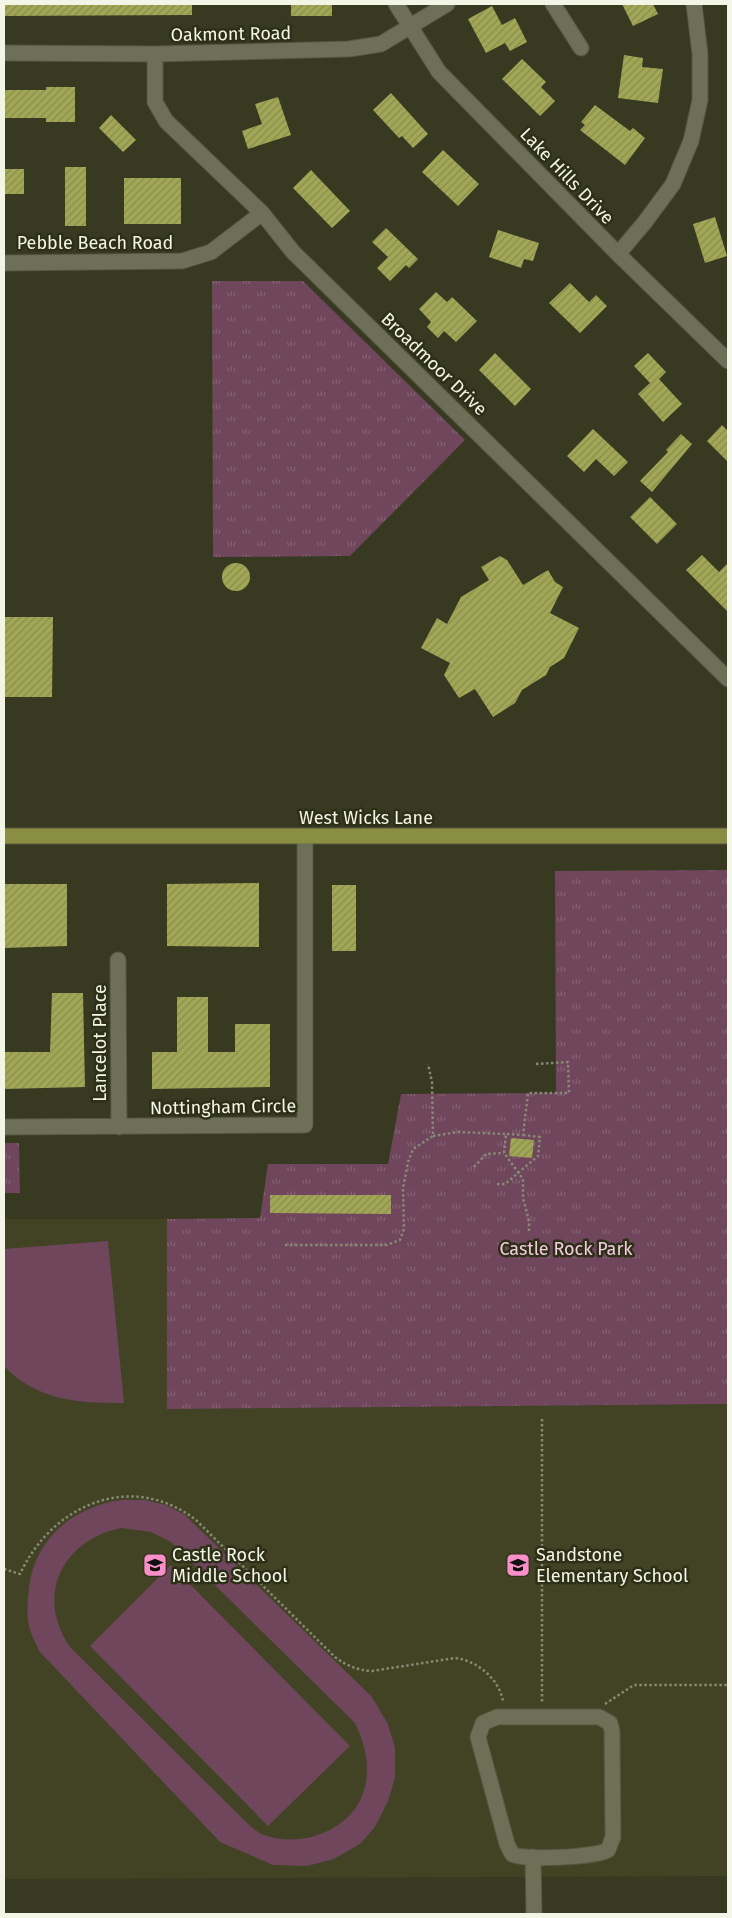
<svg xmlns="http://www.w3.org/2000/svg" width="732" height="1918" font-family="'Fira Sans',sans-serif">
<style>
.built{fill:#414324}
.grass{fill:#6f465c;fill-rule:evenodd}
.park{fill:url(#park-tufts)}
.building{fill:url(#building-hatch)}
.lines{fill:none;stroke-linecap:round;stroke-linejoin:round}
.minor-casing{stroke:#565742;stroke-width:17}
.major-casing{stroke:#565742;stroke-width:17}
.path{stroke:#878974;stroke-width:2.5;stroke-dasharray:2.5 2.5;stroke-linecap:butt}
.minor{stroke:#6d6f56;stroke-width:15}
.major{stroke:#8a8e43;stroke-width:15}
.labels{text-anchor:middle;stroke-width:5;stroke-linejoin:round;paint-order:stroke}
.street-label{font-size:18px;fill:#f3f5e6;stroke:#2d2f17}
.park-label{font-size:18px;fill:#f4cadf;stroke:#2d2f17}
.poi-label{font-size:18px;fill:#f3f5e6;stroke:#2d2f17;text-anchor:start}
</style>
<defs>
<pattern id="park-tufts" width="24" height="20" patternUnits="userSpaceOnUse" patternTransform="scale(1.25)"><rect width="24" height="20" fill="#6f465c"/><path d="M3 7l-1-3M5 7V3M7 7l1-3M15 17l-1-3M17 17v-4M19 17l1-3" fill="none" stroke="#846173"/></pattern>
<pattern id="building-hatch" width="6" height="6" patternUnits="userSpaceOnUse" patternTransform="scale(1.25)"><rect width="6" height="6" fill="#a2a755"/><path d="M-1 1l2-2M0 6l6-6M5 7l2-2" fill="none" stroke="#878b50"/></pattern>
</defs>
<rect width="100%" height="100%" fill="#373921"/>
<path class="built" d="M 4,1219 L 167,1219 L 167,1409 L 728,1404 L 728,1876 L 4,1879 Z"/>
<path class="grass" d="M 108,1241 L 124,1403 C 77,1403 38,1401 4,1366 L 4,1249 Z
M 145,1500 L 166,1505 L 185,1515 L 372,1697 L 388,1724 L 395,1748 L 395,1778 L 388,1801 L 375,1827 L 360,1844 L 334,1859 L 307,1866 L 273,1865 L 220,1842 L 39,1651 C 36,1643 31,1635 29,1626 C 26,1614 28,1600 29,1588 C 35,1540 69,1511 114,1501 C 124,1499 135,1500 145,1500 ZM 121,1528 L 151,1532 L 171,1542 L 355,1723 C 365,1744 371,1767 364,1790 C 353,1830 301,1849 264,1835 C 258,1833 253,1828 248,1824 L 71,1648 C 34,1597 62,1540 121,1528 Z
M 171,1565 L 350,1746 L 268,1826 L 90,1646 Z"/>
<path class="park" d="M 212,281 L 303,281 L 465,440 L 350,556 L 213,557 Z
M 728,870 L 728,1404 L 167,1409 L 167,1219 L 260,1218 L 268,1164 L 388,1164 L 401,1094 L 556,1093 L 555,871 Z
M 4,1143 L 19,1143 L 20,1193 L 4,1193 Z"/>
<path class="building" d="M 4,4 L 192,4 L 192,15 L 4,16 Z
M 291,4 L 332,4 L 332,16 L 291,16 Z
M 622,4 L 653,4 L 658,14 L 633,26 Z
M 492,6 L 502,25 L 515,18 L 527,42 L 510,51 L 505,43 L 486,53 L 468,19 Z
M 624,55 L 643,58 L 642,67 L 663,69 L 658,103 L 618,98 Z
M 522,59 L 546,82 L 541,87 L 555,101 L 540,116 L 502,79 Z
M 46,87 L 75,87 L 75,122 L 46,122 L 46,118 L 4,118 L 4,90 L 46,90 Z
M 391,93 L 428,134 L 413,148 L 402,136 L 399,138 L 373,110 Z
M 278,97 L 291,135 L 248,149 L 242,131 L 262,124 L 255,104 Z
M 595,105 L 630,131 L 633,128 L 645,138 L 625,165 L 580,130 L 585,125 L 581,122 Z
M 111,115 L 136,140 L 123,152 L 99,128 Z
M 443,150 L 479,184 L 458,206 L 422,172 Z
M 65,167 L 86,167 L 86,226 L 65,226 Z
M 4,169 L 24,169 L 24,194 L 4,194 Z
M 311,170 L 350,211 L 332,228 L 293,188 Z
M 124,178 L 181,178 L 181,224 L 124,224 Z
M 715,217 L 727,256 L 705,263 L 693,224 Z
M 386,228 L 418,259 L 409,268 L 406,265 L 390,281 L 377,268 L 388,257 L 372,242 Z
M 498,230 L 539,243 L 533,261 L 524,259 L 521,268 L 489,257 Z
M 570,283 L 589,302 L 596,295 L 607,306 L 580,333 L 549,303 Z
M 436,292 L 447,302 L 452,297 L 477,321 L 456,342 L 444,331 L 438,338 L 427,327 L 431,322 L 419,309 Z
M 495,353 L 531,389 L 515,406 L 479,370 Z
M 648,353 L 666,372 L 659,379 L 682,404 L 663,422 L 638,394 L 650,383 L 634,366 Z
M 722,425 L 728,431 L 728,462 L 707,441 Z
M 593,429 L 628,462 L 614,476 L 596,459 L 584,472 L 567,456 Z
M 681,434 L 692,444 L 652,492 L 640,481 L 668,452 L 666,450 Z
M 650,497 L 677,524 L 657,544 L 630,517 Z
M 702,555 L 719,572 L 728,563 L 728,612 L 686,570 Z
M 500,556 L 507,560 L 523,585 L 548,570 L 555,582 L 563,587 L 550,613 L 579,628 L 564,658 L 550,667 L 546,675 L 522,690 L 515,703 L 493,717 L 475,689 L 459,698 L 444,675 L 450,663 L 421,648 L 437,618 L 447,624 L 461,597 L 489,580 L 481,567 Z
M222 577a14 14 0 1 1 28 0a14 14 0 1 1-28 0Z
M 4,617 L 53,617 L 52,697 L 4,697 Z
M 259,883 L 259,947 L 167,946 L 167,884 Z
M 4,884 L 67,884 L 67,946 L 4,948 Z
M 332,885 L 356,885 L 356,951 L 332,951 Z
M 52,993 L 83,993 L 85,1087 L 4,1089 L 4,1052 L 50,1052 Z
M 177,997 L 208,997 L 208,1052 L 235,1052 L 235,1024 L 270,1024 L 270,1087 L 152,1089 L 152,1052 L 177,1052 Z
M 511,1138 L 534,1140 L 532,1158 L 509,1156 Z
M 270,1195 L 391,1195 L 391,1214 L 270,1213 Z"/>
<g class="lines">
<g class="minor-casing">
<path id="minor" d="M 396,4 L 439,72 L 618,254 L 728,361
M 553,4 L 581,48
M 4,53 L 155,54 L 349,49 L 381,44 L 447,4
M 155,54 L 155,102 L 166,121 L 262,213 L 293,252 L 728,679
M 618,254 L 645,222 L 673,184 L 691,141 L 700,100 L 700,54 L 694,4
M 4,263 L 182,261 L 211,252 L 262,213
M 118,960 L 119,1127
M 4,1127 L 305,1125 L 305,837
M 497,1717 L 599,1717 L 610,1723 L 612,1731 L 613,1837 L 608,1850 C 597,1857 523,1861 512,1854 L 507,1844 L 478,1737 L 483,1723 Z
M 533,1857 L 534,1914"/>
</g>
<g class="major-casing">
<path id="major" d="M 4,836 L 728,836"/>
</g>
<path class="path" d="M 433,1136 L 458,1132 L 506,1134
M 474,1167 L 486,1154 L 504,1153
M 497,1184 L 505,1184 L 538,1156 L 540,1137 L 523,1135
M 529,1231 L 529,1221 L 523,1198 L 523,1179 L 504,1153 L 506,1134 L 523,1135 L 528,1093 L 569,1093 L 568,1062 L 536,1064
M 285,1245 L 387,1245 L 400,1240 L 404,1229 L 403,1188 L 408,1162 L 413,1149 L 433,1136 L 432,1082 L 428,1064
M 542,1419 L 542,1703
M 4,1569 L 20,1574 C 52,1505 131,1470 196,1520 L 335,1657 C 347,1666 357,1670 372,1671 L 455,1658 C 476,1660 500,1679 503,1702
M 605,1704 L 634,1685 L 728,1685"/>
<use href="#minor" class="minor"/>
<use href="#major" class="major"/>
</g>
<defs>
<g id="school-square" transform="scale(1.25)"><rect x="-9" y="-9" width="18" height="18" rx="4" fill="#f98fc9" stroke="#2d2f17"/><path d="M0-5L7-2L0 1L-7-2ZM-4 1L0 2.5L4 1V4Q0 6-4 4Z" fill="#111"/></g>
</defs>
<g fill-rule="evenodd">
<use href="#school-square" x="155" y="1565"/>
<use href="#school-square" x="518" y="1565"/>
</g>
<g class="labels">
<g class="street-label">
<text transform="translate(231 34) rotate(-1)" y="6">Oakmont Road</text>
<text transform="translate(567 176) rotate(46)" y="6">Lake Hills Drive</text>
<text x="95" y="249">Pebble Beach Road</text>
<text transform="translate(434 364) rotate(44)" y="6">Broadmoor Drive</text>
<text x="366" y="824">West Wicks Lane</text>
<text transform="translate(100 1043) rotate(-90)" y="6">Lancelot Place</text>
<text transform="translate(223 1107) rotate(-1)" y="6">Nottingham Circle</text>
</g>
<g class="park-label">
<text x="566" y="1255">Castle Rock Park</text>
</g>
<g class="poi-label">
<text x="172" y="1561">Castle Rock<tspan x="172" dy="21">Middle School</tspan></text>
<text x="536" y="1561">Sandstone<tspan x="536" dy="21">Elementary School</tspan></text>
</g>
</g>
<rect width="732" height="1918" fill="none" stroke="#f3f5e6" stroke-width="10"/>
</svg>
